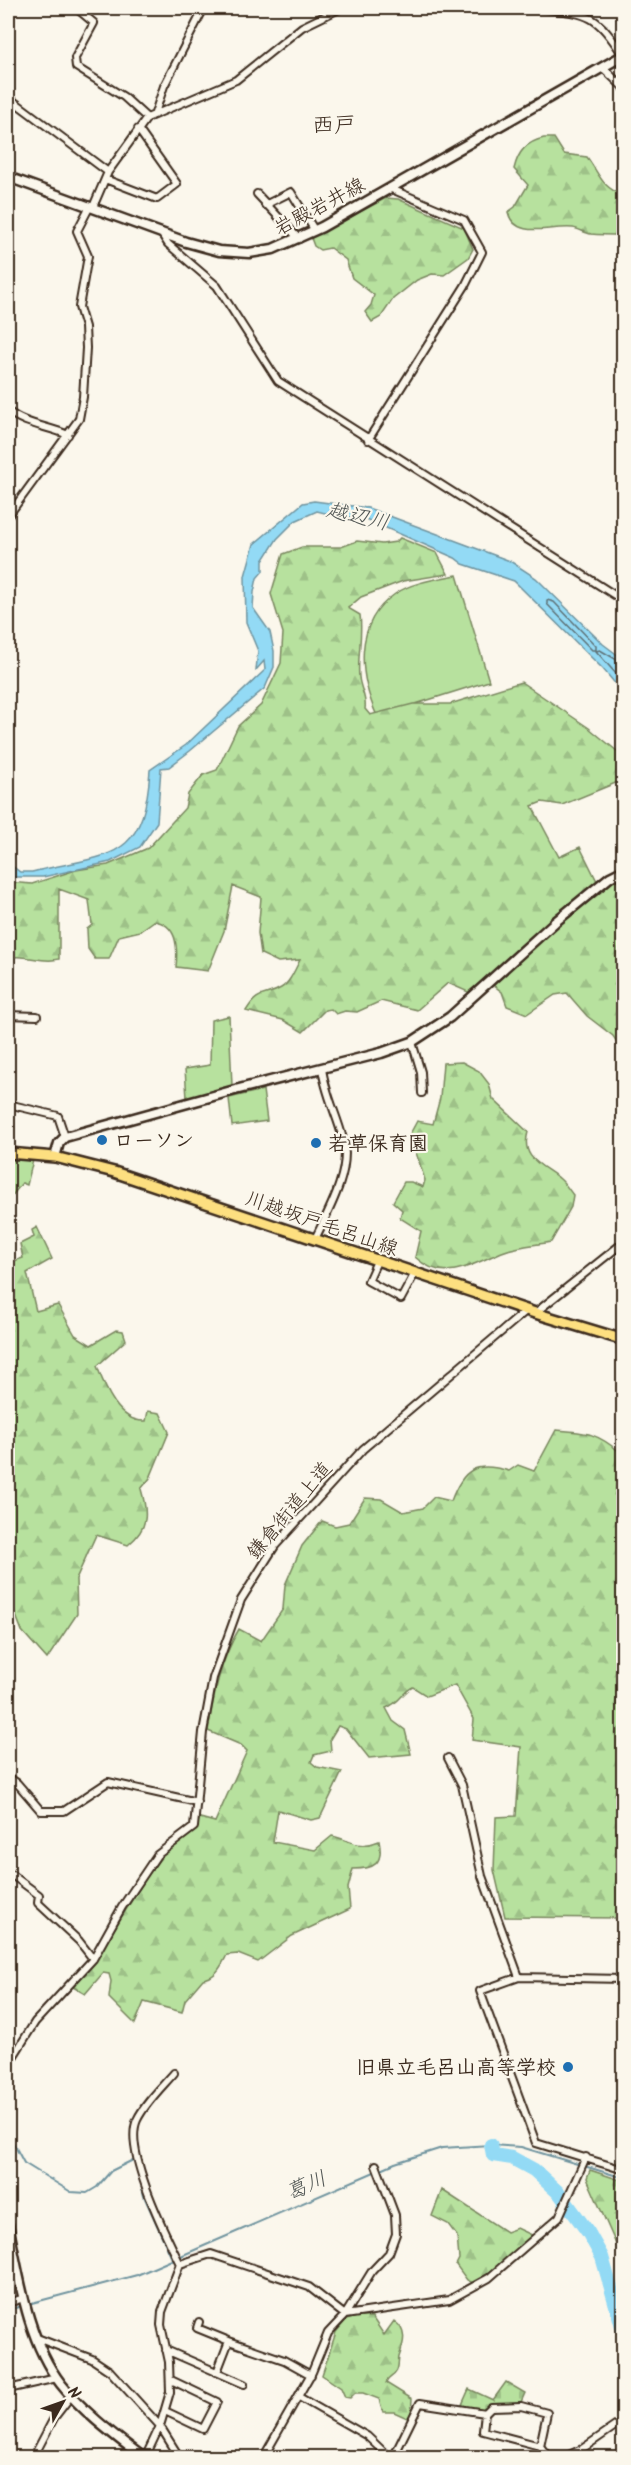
<svg xmlns="http://www.w3.org/2000/svg" width="631" height="2465" font-family="Kalam,'Klee One',sans-serif">
<style>
.grass{fill:#b7e19e;stroke:#79865e;stroke-width:1.5}
.forest{fill:url(#forest-firs);stroke:#79865e;stroke-width:1.5}
.cemetery{fill:url(#cemetery-stones);stroke:#79865e;stroke-width:1.5}
.water{fill:#93daf5;stroke:#70949f;stroke-width:1.5}
.lines{fill:none;stroke-linecap:round;stroke-linejoin:round}
.shore{stroke:#5e7074;stroke-width:1.5}
.stream{stroke:#70949f;stroke-width:2}
.river{stroke:#93daf5;stroke-width:14}
.street-casing{stroke:#3b2a1e;stroke-width:10}
.secondary-casing{stroke:#3b2a1e;stroke-width:13}
.primary-casing{stroke:#3b2a1e;stroke-width:14}
.street{stroke:#fbf7ec;stroke-width:6}
.secondary{stroke:#fbf7ec;stroke-width:8}
.primary{stroke:#fddf80;stroke-width:9}
.poi-dot{fill:#1f6fb2;stroke:#fbf7ec;stroke-width:2}
.labels{text-anchor:middle;stroke-width:4.5;stroke-linejoin:round;paint-order:stroke}
.street-label{font-size:20px;fill:#3b2a1e;stroke:#fbf7ec}
.poi-label{font-size:20px;font-weight:bold;fill:#3b2a1e;stroke:#fbf7ec;text-anchor:start}
.water-label{font-size:21px;font-style:italic;fill:#515654;stroke:#fbf7ec}
.quarter-label{font-size:22px;fill:#3b2a1e;stroke:#fbf7ec}
</style>
<defs>
<pattern id="forest-firs" width="22" height="20" patternUnits="userSpaceOnUse" patternTransform="scale(1.5)"><rect width="22" height="20" fill="#b7e19e"/><path d="M5 1l3.5 6h-7zM16 11l3.5 6h-7z" fill="#9ec188"/></pattern>
<pattern id="cemetery-stones" width="16" height="16" patternUnits="userSpaceOnUse" patternTransform="scale(1.5)"><rect width="16" height="16" fill="#b7e19e"/><path d="M2 7V4a2 2 0 0 1 4 0v3zM10 15v-3a2 2 0 0 1 4 0v3z" fill="#9ec188"/></pattern>
</defs>
<rect width="100%" height="100%" fill="#fbf7ec"/>
<filter id="ink" filterUnits="userSpaceOnUse"><feTurbulence type="fractalNoise" baseFrequency=".0167" numOctaves="2"/><feDisplacementMap in="SourceGraphic" scale="12" xChannelSelector="R" yChannelSelector="G"/><feConvolveMatrix kernelMatrix="1 2 1 2 8 2 1 2 1" color-interpolation-filters="sRGB"/></filter>
<g filter="url(#ink)">
<path class="grass" d="M 457,575 L 489,681 L 377,716 C 359,675 353,623 395,594 C 412,582 437,579 457,575 Z
M 229,1016 L 232,1086 L 187,1098 L 185,1069 L 210,1065 L 211,1020 Z
M 263,1090 L 267,1121 L 232,1126 L 229,1098 Z
M 8,1158 L 33,1160 L 27,1185 L 22,1183 L 8,1201 Z"/>
<path class="forest" d="M 544,138 L 554,138 L 564,154 L 587,157 C 600,175 602,188 623,195 L 623,235 C 613,235 601,235 591,234 C 585,233 579,229 573,228 C 553,225 515,241 508,212 L 515,207 L 528,185 L 514,169 C 518,152 526,142 544,138 Z
M 386,198 L 398,199 L 464,228 L 473,249 L 468,258 L 444,275 L 432,274 L 417,280 L 393,299 L 381,317 L 372,322 L 365,312 L 371,305 L 374,295 L 352,278 L 346,260 L 330,248 L 320,250 L 314,246 L 311,238 Z
M 400,538 L 437,553 L 448,574 L 403,581 L 361,597 L 348,608 L 360,615 C 363,636 357,656 359,677 C 360,689 367,697 365,709 L 370,715 L 413,704 L 450,704 L 521,682 L 589,728 L 623,756 L 623,780 L 562,805 L 542,802 L 532,806 L 559,857 L 580,847 L 602,891 L 617,876 L 623,874 L 623,1051 L 613,1036 L 587,1016 L 567,993 L 555,995 L 527,1014 L 507,1006 L 502,992 L 485,979 L 468,992 L 448,983 L 417,1010 L 381,1001 L 357,1012 L 345,1011 L 336,1014 L 331,1009 L 325,1010 L 303,1032 L 283,1020 L 246,1011 C 259,989 265,998 281,988 C 290,983 295,969 300,960 L 278,962 L 261,954 L 258,933 L 261,897 L 233,886 L 224,931 L 208,971 L 176,967 C 178,947 177,924 154,921 L 140,931 L 119,936 L 109,959 L 95,959 L 88,949 L 87,929 L 92,925 L 89,900 L 59,889 L 59,959 C 41,964 26,953 8,958 L 8,882 L 32,884 L 76,870 L 108,865 L 148,848 L 185,808 L 188,794 L 203,775 L 217,770 L 238,726 L 261,705 L 281,663 L 283,633 L 271,594 L 283,554 L 302,547 L 341,547 L 357,541 L 382,544 L 396,542 Z
M 462,1062 L 479,1071 L 489,1084 L 493,1099 L 528,1132 C 520,1159 543,1165 560,1179 C 565,1183 569,1190 573,1195 L 571,1207 L 551,1242 C 536,1245 519,1246 505,1251 C 474,1262 446,1286 415,1257 L 421,1231 L 400,1218 L 402,1210 L 393,1202 L 404,1182 L 411,1182 L 423,1187 L 425,1180 L 410,1134 L 417,1121 L 433,1124 L 440,1098 L 443,1063 Z
M 37,1227 L 52,1259 L 27,1273 L 36,1311 L 58,1305 L 75,1335 L 91,1345 L 116,1330 L 123,1331 L 126,1340 L 97,1366 C 105,1388 119,1423 146,1421 L 148,1411 L 160,1413 L 169,1432 L 150,1478 L 141,1489 C 148,1513 149,1528 128,1545 L 96,1535 L 76,1579 L 77,1614 L 47,1659 L 22,1631 L 8,1595 L 8,1263 L 23,1258 L 20,1244 L 34,1237 L 32,1230 Z
M 556,1430 C 587,1432 598,1433 622,1454 L 615,1494 L 624,1496 L 623,1918 L 505,1917 L 494,1870 L 496,1817 L 516,1816 L 521,1747 L 472,1740 L 474,1719 L 455,1685 L 427,1696 L 413,1687 C 402,1692 401,1702 386,1708 L 393,1721 L 405,1730 L 411,1754 L 369,1758 L 346,1729 L 338,1726 L 330,1739 L 331,1751 L 314,1755 L 311,1762 L 317,1767 L 342,1772 L 320,1818 L 311,1820 L 278,1810 L 273,1842 L 315,1850 L 332,1836 C 351,1840 357,1850 379,1841 C 384,1864 374,1869 353,1869 L 348,1888 L 350,1909 L 292,1936 L 258,1962 L 238,1954 L 227,1955 C 221,1966 216,1978 203,1979 L 185,2000 L 182,2012 L 144,2002 L 135,2024 L 109,1998 L 111,1981 L 109,1974 L 103,1973 L 85,1994 L 73,1987 C 107,1948 128,1901 159,1860 C 171,1843 193,1840 200,1818 L 215,1822 L 247,1751 L 241,1745 L 208,1731 C 214,1694 220,1661 239,1629 L 261,1641 L 283,1609 L 285,1585 L 302,1546 L 322,1521 L 335,1526 L 349,1523 L 365,1498 L 381,1499 L 403,1512 L 423,1508 L 434,1497 L 451,1501 C 463,1469 475,1461 509,1471 L 518,1465 L 534,1471 Z
M 590,2170 L 623,2181 L 623,2260 L 589,2183 L 587,2178 Z
M 442,2190 L 506,2232 L 517,2228 L 534,2236 L 489,2274 L 473,2283 L 467,2280 L 456,2265 L 459,2259 L 457,2236 L 448,2224 L 432,2216 Z
M 357,2317 L 372,2317 L 384,2335 L 394,2321 C 409,2331 403,2345 399,2357 C 398,2362 399,2368 396,2372 C 393,2378 389,2376 386,2383 L 412,2399 L 411,2416 L 407,2418 L 394,2412 L 383,2412 L 379,2399 L 363,2393 L 355,2393 L 350,2398 L 345,2397 L 341,2388 L 322,2375 L 336,2332 L 346,2320 Z"/>
<path class="cemetery" d="M 506,2382 L 525,2393 L 520,2404 L 484,2410 L 461,2407 L 469,2389 L 493,2400 Z"/>
<path class="water" d="M 314,501 L 368,508 L 510,561 L 536,578 L 603,644 L 623,659 L 623,693 L 603,669 L 514,581 L 463,564 L 455,558 L 361,517 L 341,517 L 317,511 L 295,521 L 277,539 L 263,561 L 263,571 L 257,578 L 254,592 L 253,608 L 270,632 L 274,651 L 274,667 L 265,688 L 190,751 L 169,767 L 161,768 L 157,822 L 140,847 L 110,862 L 43,877 L 8,877 L 8,863 L 20,872 L 32,872 C 107,853 144,865 150,770 L 186,745 L 265,670 L 264,661 L 256,670 L 258,651 L 246,622 L 245,576 L 254,544 L 303,503 Z"/>
<g class="lines">
<path class="shore" d="M 547,600 L 554,602 L 596,646 L 596,650 L 592,650 L 547,604 Z
M 624,664 L 600,650 L 596,651 L 624,683"/>
<path class="stream" d="M 8,2133 L 24,2163 L 71,2192 L 87,2193 L 97,2187 L 111,2171 L 135,2159 L 136,2161
M 139,2175 L 144,2196 L 173,2261
M 28,2304 L 137,2275 L 395,2163 L 442,2148 L 491,2145 L 521,2147 L 624,2178
M 8,2310 L 22,2306"/>
<path class="river" d="M 491,2145 L 493,2155 L 512,2158 L 534,2170 L 560,2194 L 588,2232 L 602,2257 L 624,2333"/>
<g class="street-casing">
<path id="street" d="M 76,8 L 94,23 L 75,58 L 76,67 L 124,97 L 147,118
M 190,8 L 201,13
M 537,8 C 588,14 594,11 623,55
M 602,67 L 624,88
M 8,97 L 108,172
M 155,113 L 164,86 L 204,8
M 105,179 L 157,199 L 177,184 L 138,129
M 257,194 L 299,239
M 265,205 L 291,192 L 315,231
M 93,207 L 108,172 L 147,118 L 236,80 L 302,27 L 341,8
M 161,233 L 168,244 L 217,286 L 278,381 L 624,601
M 8,411 C 25,425 48,426 68,435
M 368,440 L 465,286 L 482,252 L 464,220 L 389,188
M 8,516 L 79,419 L 83,397 L 86,348 L 85,327 L 79,307 L 88,256 L 77,231 L 90,206
M 8,1015 L 37,1016
M 412,1042 L 421,1072 L 422,1093
M 8,1104 L 58,1116 L 65,1137
M 315,1239 C 328,1212 352,1170 343,1139 C 337,1115 325,1093 322,1068
M 377,1261 L 368,1281 L 401,1299 L 415,1273
M 535,1313 L 624,1242
M 448,1758 L 462,1785 L 482,1876 L 519,1977
M 8,1777 L 17,1783 L 41,1811 L 64,1811 L 108,1782 L 197,1802
M 8,1872 L 39,1895 L 38,1903 L 79,1941 L 93,1959
M 624,1979 L 519,1977 L 480,1991 L 536,2143 L 624,2170
M 8,2065 L 35,2022 L 93,1959 L 122,1907 L 157,1855 L 194,1827 L 203,1732 L 213,1678 L 241,1600 L 275,1546 L 363,1449 L 527,1310
M 180,2264 L 211,2254 L 309,2287 L 345,2315 L 449,2300 L 489,2278 L 559,2217 L 586,2157
M 8,2303 L 24,2298
M 199,2322 L 197,2328 L 229,2341
M 37,2338 L 92,2359 L 110,2371 L 160,2426 L 180,2458
M 166,2350 L 244,2384
M 217,2372 L 229,2341 L 284,2360 L 311,2375
M 8,2389 L 57,2378
M 299,2397 L 367,2436 L 390,2458
M 165,2411 L 203,2429 L 217,2402 L 171,2380
M 540,2446 L 547,2413 L 521,2406 L 491,2407 L 485,2413 L 483,2431 L 540,2446 L 549,2458
M 33,2458 L 54,2418 L 71,2396
M 145,2458 L 160,2426 L 170,2392 L 169,2362 L 161,2325 L 162,2312 L 180,2264 C 166,2235 123,2151 137,2120 C 145,2103 162,2087 174,2073
M 263,2458 L 312,2372 L 328,2333 L 345,2315 L 372,2271 L 389,2253 L 396,2234 L 395,2215 L 376,2165
M 393,2458 L 420,2403 L 485,2413
M 562,2458 L 582,2449 L 624,2420"/>
</g>
<g class="secondary-casing">
<path id="secondary" d="M 8,177 L 186,242 L 219,251 L 249,253 L 273,249 L 322,227 L 624,55
M 55,1157 L 59,1143 L 65,1137 L 235,1090 L 381,1053 L 412,1042 L 450,1017 L 555,922 L 610,877 L 624,870
M 8,2224 C 19,2277 27,2340 61,2384 C 84,2413 114,2435 144,2458"/>
</g>
<g class="primary-casing">
<path id="primary" d="M 8,1153 L 55,1157 L 114,1172 L 535,1313 L 624,1340"/>
</g>
<use href="#street" class="street"/>
<use href="#secondary" class="secondary"/>
<use href="#primary" class="primary"/>
</g>
</g>
<g class="poi-dot">
<circle cx="102" cy="1140" r="6"/>
<circle cx="316" cy="1143" r="6"/>
<circle cx="568" cy="2067" r="6"/>
</g>
<g class="labels">
<g class="street-label">
<text transform="translate(319 206) rotate(-28)" y="7">岩殿岩井線</text>
<text transform="translate(322 1223) rotate(19)" y="7">川越坂戸毛呂山線</text>
<text transform="translate(289 1510) rotate(-50)" y="7">鎌倉街道上道</text>
</g>
<g class="poi-label">
<text x="114" y="1147">ローソン</text>
<text x="328" y="1150">若草保育園</text>
<text x="556" y="2074" text-anchor="end">旧県立毛呂山高等学校</text>
</g>
<g class="water-label">
<text transform="translate(358 516) rotate(13)" y="7">越辺川</text>
<text transform="translate(306 2185) rotate(-23)" y="7">葛川</text>
</g>
<g class="quarter-label">
<text x="334" y="132">西戸</text>
</g>
</g>
<rect width="631" height="2465" fill="none" stroke="#fbf7ec" stroke-width="30"/>
<rect x="15" y="15" width="601" height="2435" fill="none" stroke="#3b2a1e" stroke-width="2" filter="url(#ink)"/>
<g transform="translate(63 2402) rotate(50)" stroke="#fbf7ec" stroke-width="4.5" paint-order="stroke">
<path d="M0-4.5L10 22L0 15L-10 22Z" fill="#3b2a1e"/>
<text y="-9" font-size="16" font-weight="bold" text-anchor="middle" fill="#3b2a1e">N</text>
</g>
</svg>
